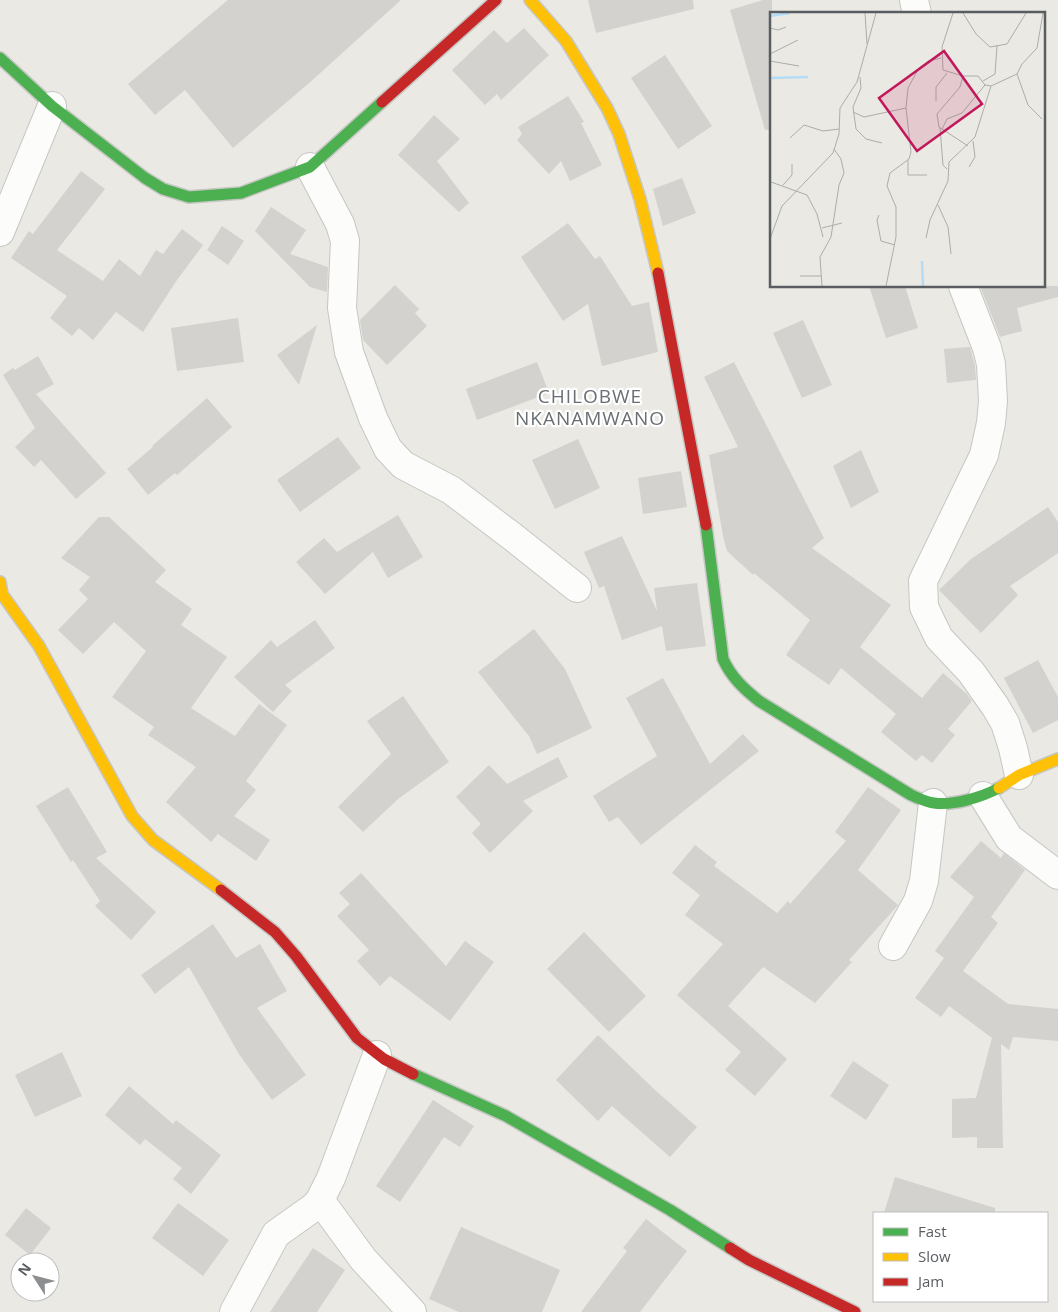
<svg xmlns="http://www.w3.org/2000/svg" width="1058" height="1312" font-family="'Open Sans',sans-serif">
<style>
.building{fill:#d3d2ce}
.lines{fill:none;stroke-linecap:round;stroke-linejoin:round}
.street-casing{stroke:#c6c6c4;stroke-width:30}
.fast-casing{stroke:#c6c7c5;stroke-width:14}
.slow-casing{stroke:#c6c7c5;stroke-width:14}
.jam-casing{stroke:#c6c7c5;stroke-width:14}
.street{stroke:#fcfcfb;stroke-width:28}
.fast{stroke:#4caf50;stroke-width:11}
.slow{stroke:#ffc107;stroke-width:11}
.jam{stroke:#c62828;stroke-width:11}
.labels{text-anchor:middle;stroke-width:4.5;stroke-linejoin:round;paint-order:stroke}
.quarter-label{font-size:19px;letter-spacing:1px;fill:#6a6f74;stroke:#fff}
.inset-river{fill:none;stroke:#b5dcf7;stroke-width:2.5}
.inset-road{fill:none;stroke:#acadab;stroke-width:1}
.view{fill:#c2185b;fill-opacity:0.15;stroke:#c2185b;stroke-width:2.5}
.inset-edge{fill:none;stroke:#595d62;stroke-width:2.5}
</style>
<rect width="100%" height="100%" fill="#eae9e3"/>
<path class="building" d="M 228,0 L 401,0 L 308,84 L 233,148 L 185,90 L 155,115 L 128,84 Z
M 588,0 L 693,0 L 694,9 L 596,33 Z
M 763,0 L 772,0 L 772,129 L 765,130 L 730,10 Z
M 524,28 L 549,55 L 501,100 L 497,94 L 485,105 L 452,70 L 494,30 L 507,43 Z
M 665,55 L 712,126 L 678,149 L 631,78 Z
M 568,96 L 584,122 L 581,123 L 602,165 L 570,181 L 561,161 L 549,174 L 517,140 L 522,134 L 518,127 Z
M 434,115 L 460,139 L 437,161 L 469,203 L 459,212 L 398,155 Z
M 81,171 L 105,189 L 57,250 L 103,281 L 119,259 L 140,276 L 156,250 L 163,254 L 182,229 L 203,245 L 177,280 L 143,332 L 116,312 L 93,340 L 79,328 L 72,336 L 50,318 L 67,296 L 11,258 L 29,231 L 33,234 Z
M 682,178 L 696,213 L 663,226 L 653,189 Z
M 271,207 L 306,230 L 290,254 L 328,267 L 327,292 L 310,287 L 255,231 Z
M 568,223 L 595,259 L 600,256 L 632,306 L 649,302 L 658,352 L 602,366 L 588,304 L 563,321 L 521,257 Z
M 222,226 L 244,241 L 228,265 L 207,250 Z
M 395,285 L 419,309 L 415,313 L 427,326 L 387,365 L 363,340 L 360,320 Z
M 869,286 L 905,286 L 918,328 L 886,338 Z
M 980,286 L 1058,286 L 1058,297 L 1017,308 L 1022,331 L 1000,337 Z
M 238,318 L 244,362 L 177,371 L 171,328 Z
M 803,320 L 832,385 L 802,398 L 773,333 Z
M 317,325 L 299,385 L 277,355 Z
M 970,347 L 975,366 L 976,380 L 947,383 L 944,349 Z
M 38,356 L 54,384 L 36,394 L 106,473 L 76,499 L 41,460 L 34,467 L 15,447 L 35,428 L 3,375 L 13,368 L 15,370 Z
M 537,362 L 549,393 L 477,420 L 466,389 Z
M 734,362 L 824,538 L 812,548 L 891,605 L 860,647 L 922,698 L 943,673 L 967,694 L 972,701 L 948,729 L 955,735 L 932,763 L 922,755 L 916,761 L 881,732 L 896,714 L 841,668 L 829,685 L 786,655 L 810,620 L 754,573 L 753,575 L 727,551 L 723,536 L 709,455 L 738,447 L 704,377 Z
M 207,398 L 232,427 L 177,475 L 175,473 L 148,495 L 127,469 L 153,447 L 152,446 Z
M 338,437 L 361,468 L 300,512 L 277,480 Z
M 578,439 L 600,488 L 555,509 L 532,460 Z
M 861,450 L 879,492 L 851,508 L 833,466 Z
M 681,471 L 687,507 L 643,514 L 638,478 Z
M 1048,507 L 1058,522 L 1058,553 L 1010,586 L 1018,595 L 981,633 L 939,590 L 971,559 Z
M 398,515 L 423,557 L 388,578 L 373,552 L 325,594 L 296,562 L 324,538 L 337,552 Z
M 99,517 L 109,517 L 166,570 L 155,582 L 192,609 L 181,625 L 227,657 L 191,708 L 235,736 L 259,704 L 287,725 L 246,781 L 256,790 L 234,816 L 270,840 L 256,861 L 218,834 L 211,842 L 166,802 L 196,767 L 148,735 L 154,727 L 112,697 L 146,651 L 114,622 L 83,654 L 58,630 L 88,599 L 79,590 L 90,577 L 61,558 Z
M 622,536 L 657,611 L 654,588 L 697,583 L 706,646 L 666,651 L 662,626 L 622,640 L 604,586 L 599,588 L 584,552 Z
M 315,620 L 335,648 L 285,685 L 292,691 L 273,712 L 234,677 L 271,640 L 277,647 Z
M 534,629 L 565,669 L 592,728 L 537,754 L 529,736 L 478,672 Z
M 1038,660 L 1058,697 L 1058,720 L 1033,733 L 1004,678 Z
M 663,678 L 710,764 L 743,734 L 759,751 L 641,845 L 618,817 L 609,822 L 593,796 L 657,756 L 626,698 Z
M 403,696 L 449,762 L 398,799 L 363,832 L 338,807 L 391,754 L 367,721 Z
M 558,757 L 568,777 L 523,801 L 533,811 L 490,853 L 472,833 L 481,824 L 456,797 L 489,765 L 507,784 Z
M 68,787 L 107,852 L 96,858 L 156,912 L 131,940 L 95,906 L 100,901 L 73,860 L 71,862 L 36,806 Z
M 868,787 L 901,810 L 858,870 L 898,905 L 849,960 L 852,962 L 815,1003 L 763,967 L 728,1006 L 787,1059 L 755,1096 L 725,1070 L 741,1052 L 677,995 L 723,944 L 685,915 L 700,895 L 672,873 L 695,845 L 717,862 L 714,866 L 777,913 L 788,901 L 790,904 L 846,841 L 835,832 Z
M 981,841 L 1001,858 L 1004,853 L 1025,870 L 991,917 L 998,923 L 963,971 L 1008,1004 L 1058,1009 L 1058,1041 L 1013,1037 L 1009,1050 L 1001,1044 L 1003,1148 L 977,1148 L 977,1137 L 952,1138 L 952,1099 L 976,1098 L 992,1038 L 949,1006 L 941,1017 L 915,998 L 944,958 L 935,951 L 974,897 L 950,877 Z
M 361,873 L 446,966 L 465,941 L 494,962 L 450,1021 L 390,976 L 380,986 L 357,961 L 369,950 L 337,916 L 350,904 L 339,893 Z
M 213,924 L 236,958 L 260,944 L 287,991 L 257,1008 L 306,1075 L 272,1100 L 239,1054 L 189,967 L 155,994 L 141,975 Z
M 584,932 L 646,996 L 609,1032 L 547,969 Z
M 598,1035 L 655,1090 L 697,1127 L 670,1157 L 612,1106 L 598,1121 L 556,1080 Z
M 62,1052 L 82,1096 L 35,1117 L 15,1075 Z
M 853,1061 L 889,1085 L 866,1120 L 830,1096 Z
M 129,1086 L 173,1124 L 176,1120 L 221,1155 L 191,1194 L 173,1179 L 182,1168 L 145,1139 L 140,1145 L 105,1115 Z
M 433,1100 L 474,1126 L 460,1147 L 444,1137 L 400,1202 L 376,1186 Z
M 895,1177 L 995,1208 L 995,1213 L 884,1213 Z
M 178,1203 L 229,1240 L 203,1276 L 152,1238 Z
M 26,1208 L 51,1228 L 30,1255 L 5,1235 Z
M 646,1219 L 687,1251 L 640,1312 L 581,1312 L 627,1251 L 623,1248 Z
M 461,1227 L 560,1270 L 542,1312 L 459,1312 L 429,1299 Z
M 313,1248 L 345,1270 L 317,1312 L 270,1312 Z"/>
<g class="lines">
<g class="street-casing">
<path id="street" d="M 914,0 L 917,14
M 310,167 L 340,224 L 345,241 L 342,308 L 349,352 L 373,418 L 388,449 L 403,465 L 451,490 L 513,537 L 577,588
M 0,232 L 52,106
M 963,286 L 987,348 L 991,364 L 993,401 L 991,423 L 984,455 L 923,581 L 924,607 L 939,638 L 971,672 L 995,706 L 1005,723 L 1013,748 L 1019,775
M 983,796 L 1009,838 L 1058,875
M 893,946 L 918,901 L 924,881 L 933,803
M 320,1200 L 363,1259 L 412,1312
M 234,1312 L 276,1234 L 314,1207 L 320,1200 L 331,1178 L 377,1055"/>
</g>
<g class="fast-casing">
<path id="fast" d="M 0,58 L 52,106 L 145,178 L 163,189 L 189,197 L 241,193 L 310,167 L 382,102
M 706,525 L 723,659 C 731,677 744,689 759,701 L 911,795 C 918,798 926,802 934,803 C 953,806 982,797 999,788
M 413,1074 L 506,1116 L 670,1210 L 730,1248"/>
</g>
<g class="slow-casing">
<path id="slow" d="M 530,0 L 566,41 L 607,108 L 619,134 L 640,199 L 658,273
M 0,582 L 2,594 L 39,646 L 132,816 L 153,840 L 221,890
M 999,788 L 1019,775 L 1058,759"/>
</g>
<g class="jam-casing">
<path id="jam" d="M 382,102 L 496,0
M 658,273 L 706,525
M 221,890 L 275,932 L 296,956 L 357,1038 L 384,1059 L 413,1074
M 730,1248 L 749,1260 L 855,1312"/>
</g>
<use href="#street" class="street"/>
<use href="#fast" class="fast"/>
<use href="#slow" class="slow"/>
<use href="#jam" class="jam"/>
</g>
<g class="labels">
<g class="quarter-label">
<text x="590" y="403">CHILOBWE<tspan x="590" dy="22">NKANAMWANO</tspan></text>
</g>
</g>
<g transform="translate(770 12)">
<rect width="275" height="275" fill="#eae9e3"/>
<path class="inset-river" d="M 0,4 L 20,1M 0,66 L 38,65M 152,249 L 153,274"/>
<path class="inset-road" d="M 95,1 L 97,32M 183,1 L 172,35 L 173,58 L 193,64 L 208,64 L 215,73 L 221,74 L 247,62M 193,1 L 206,22 L 220,35 L 237,32 L 256,1M 0,16 L 8,18 L 16,15M 0,42 L 28,28M 0,49 L 29,54M 193,64 L 190,75 L 167,102 L 169,115 L 198,134M 90,65 L 91,76 L 83,95 L 86,117 L 96,127 L 112,131M 213,69 L 225,62 L 227,34M 166,89 L 166,75 L 177,61M 83,100 L 94,105 L 136,96M 272,107 L 258,93 L 247,62 L 252,52 L 267,36 L 273,1M 170,116 L 173,153 L 177,157M 172,117 L 177,107 L 192,101 L 215,73M 20,126 L 34,113 L 53,119 L 69,117M 138,148 L 138,163 L 157,163M 199,155 L 205,145 L 203,129M 1,170 L 37,183 L 47,202 L 53,225M 13,173 L 22,163 L 22,152M 168,193 L 178,215 L 181,242M 109,203 L 107,208 L 111,229 L 125,233M 52,216 L 72,211M 156,226 L 160,208 L 178,169 L 179,150 L 205,125 L 221,74M 0,227 L 12,194 L 63,141 L 69,122 L 70,96 L 87,70 L 106,1M 30,264 L 51,264M 52,274 L 50,245 L 61,225 L 69,173 L 74,161 L 71,147 L 64,137M 116,274 L 126,225 L 126,195 L 117,174 L 120,161 L 139,147 L 141,140 L 136,96 L 138,76 L 149,56 L 158,49 L 171,46"/>
<path class="view" d="M 174,39 L 212,92 L 147,139 L 109,86 Z"/>
<rect width="275" height="275" class="inset-edge"/>
</g>
<rect x="873" y="1212" width="175" height="90" fill="#ffffff" stroke="#bdbec0"/>
<rect x="883" y="1228" width="25" height="8" fill="#4caf50" stroke="#bdbec0"/>
<text x="918" y="1237" font-size="15" fill="#595d62">Fast</text>
<rect x="883" y="1253" width="25" height="8" fill="#ffc107" stroke="#bdbec0"/>
<text x="918" y="1262" font-size="15" fill="#595d62">Slow</text>
<rect x="883" y="1278" width="25" height="8" fill="#c62828" stroke="#bdbec0"/>
<text x="918" y="1287" font-size="15" fill="#595d62">Jam</text>
<g transform="translate(35 1277) rotate(306)"><circle r="24" fill="#ffffff" stroke="#bdbec0"/>
<path d="M0-4L9 19L0 12L-9 19Z" fill="#8c8e8f"/>
<text y="-8" font-size="14" font-weight="bold" text-anchor="middle" fill="#595d62">N</text>
</g>
</svg>
